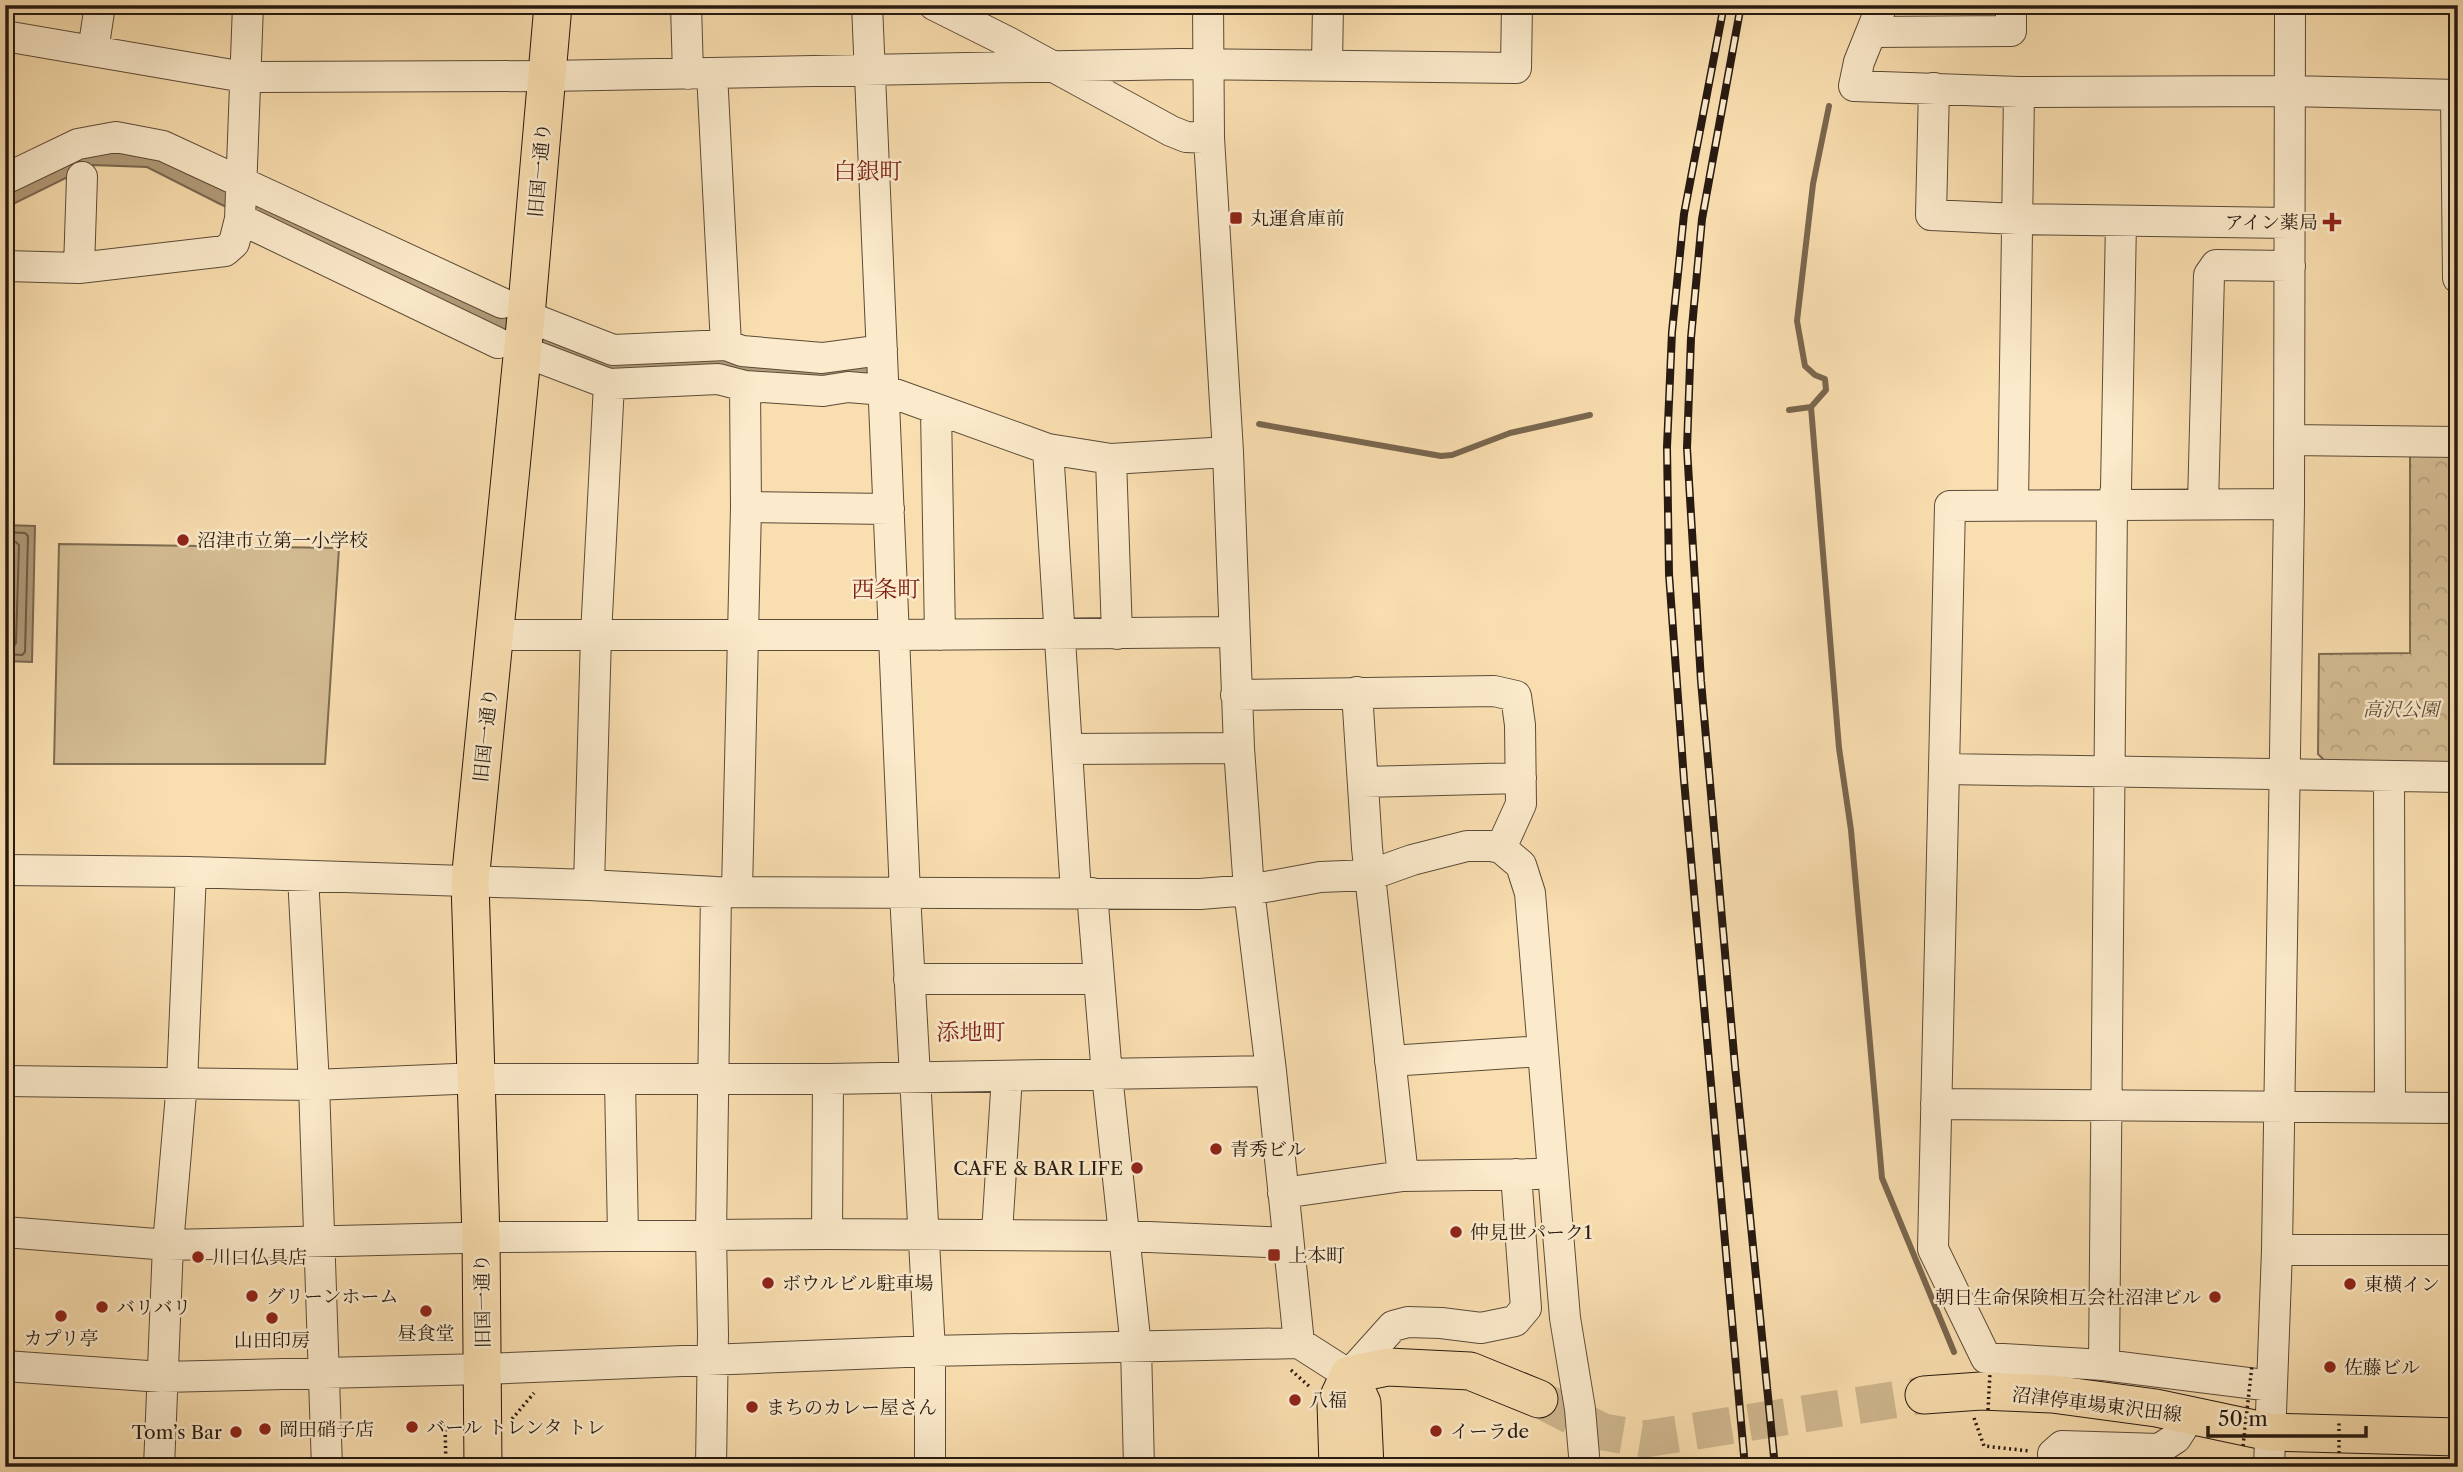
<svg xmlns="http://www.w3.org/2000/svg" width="2463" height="1472" font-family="'Libre Caslon Text','Noto Serif JP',serif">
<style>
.grass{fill:#d5bd94;stroke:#7e6c52;stroke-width:2}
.park{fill:url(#park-crowns);stroke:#7e6c52;stroke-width:2}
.water{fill:#b29b79;stroke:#7a674f;stroke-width:2}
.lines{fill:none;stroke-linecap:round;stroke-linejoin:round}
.shore{stroke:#6c5a45;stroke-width:2}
.stream{stroke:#7a674f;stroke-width:6}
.major-tunnel{stroke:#cfb78f;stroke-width:37;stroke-dasharray:37 18;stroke-linecap:butt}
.minor-casing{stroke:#5c4b38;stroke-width:32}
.major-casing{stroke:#271a11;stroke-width:39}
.path{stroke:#271a11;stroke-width:3.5;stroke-dasharray:2 3.5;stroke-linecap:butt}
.minor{stroke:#fbeacb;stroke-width:30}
.major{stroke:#f9deaf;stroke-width:37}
.rail-casing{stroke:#271a11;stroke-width:8}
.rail{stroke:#fbeacb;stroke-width:5;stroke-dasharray:16;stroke-linecap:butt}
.path-bridge{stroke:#271a11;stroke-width:3.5;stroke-dasharray:2 3.5;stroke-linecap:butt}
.poi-dot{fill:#8f2418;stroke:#fbeacb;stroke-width:2.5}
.labels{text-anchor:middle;stroke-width:5;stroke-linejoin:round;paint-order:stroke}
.street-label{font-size:19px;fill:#271a11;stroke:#fbeacb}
.poi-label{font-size:19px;fill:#271a11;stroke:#fbeacb;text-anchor:start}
.park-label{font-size:19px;font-style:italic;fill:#5b4b38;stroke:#fbeacb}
.quarter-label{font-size:23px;fill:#7a1f14;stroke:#fbeacb}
</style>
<defs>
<pattern id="park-crowns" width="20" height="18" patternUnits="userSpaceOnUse" patternTransform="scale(1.75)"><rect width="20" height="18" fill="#d5bd94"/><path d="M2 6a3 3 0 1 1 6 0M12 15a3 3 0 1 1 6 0" fill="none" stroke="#b7a27f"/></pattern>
</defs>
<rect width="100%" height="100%" fill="#f9deaf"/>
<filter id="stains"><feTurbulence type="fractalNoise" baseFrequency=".00286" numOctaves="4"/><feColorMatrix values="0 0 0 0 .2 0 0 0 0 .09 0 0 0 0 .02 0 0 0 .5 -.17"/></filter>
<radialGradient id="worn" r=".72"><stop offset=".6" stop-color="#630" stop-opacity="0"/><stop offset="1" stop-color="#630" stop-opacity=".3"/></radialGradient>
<path class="grass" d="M 59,544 L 339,548 L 325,764 L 54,764 Z"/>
<path class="park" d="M 2410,453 L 2458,453 L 2458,763 L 2327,763 L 2318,754 L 2319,654 L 2410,653 Z"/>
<path class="water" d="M 126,145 L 554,335 L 871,358 L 873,374 L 847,379 L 624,375 L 551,352 L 220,204 L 147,167 L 92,165 L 5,208 L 5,183 L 84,147 Z
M 5,525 L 35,526 L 32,662 L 5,661 Z"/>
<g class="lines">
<path class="shore" d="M 5,532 L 25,533 L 28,536 L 25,652 L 22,655 L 5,654
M 5,541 L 16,542 L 19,545 L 16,643 L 14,646 L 5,646
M 5,552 L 8,555 L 5,634"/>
<path class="stream" d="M 1811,407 L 1839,748 L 1851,830 L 1882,1178 L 1954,1352
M 1789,410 L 1811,407 L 1826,390 L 1825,379 L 1815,375 L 1805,366 L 1797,321 L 1813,184 L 1829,106
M 1259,424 L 1441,456 L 1452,455 L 1510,433 L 1590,415"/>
<path class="major-tunnel" d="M 1539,1399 L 1603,1432 L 1645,1439 L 1924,1395"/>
<g class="minor-casing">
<path id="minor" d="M 686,5 L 688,74
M 867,5 L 905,894 L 930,1351 L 930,1467
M 934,5 L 1008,42 L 1171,131 L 1186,137 L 1209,138
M 1208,5 L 1209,138 L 1228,452 L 1239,748 L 1249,890 L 1271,1071 L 1299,1343 L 1349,1375 L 1393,1326 L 1408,1322 L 1441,1323 L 1481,1328 L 1515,1321 L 1526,1308 L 1516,1174
M 1882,5 L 1859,62 L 1854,86 L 2019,92 L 2289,91 L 2458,95
M 1872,32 L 2011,31 L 2011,5
M 5,36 L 244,77 L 547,76 L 1181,64 L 1516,68 L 1517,5
M 93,51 L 100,5
M 1327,64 L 1328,5
M 712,73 L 726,345
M 1934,88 L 1931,215 L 2017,219 L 2291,223
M 2456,95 L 2458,278
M 5,179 L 78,144 L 116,137 L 163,146 L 502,303
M 240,219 L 498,343
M 5,266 L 79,268 L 225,251 L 234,243 L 240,219 L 248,5
M 79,268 L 82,177
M 526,316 L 613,350 L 726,345 L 742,351 L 822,358 L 882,350
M 522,351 L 609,384 L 718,379 L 745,386 L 823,391 L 848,387 L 884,390 L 1048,449 L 1111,459 L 1228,452
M 936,410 L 940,635
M 2289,440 L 2458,442
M 1048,449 L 1076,893
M 1111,459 L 1117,634
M 2013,504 L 2019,92
M 2203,504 L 2209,275 L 2216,265 L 2290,266
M 746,507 L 889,509
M 495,635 L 895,635 L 1233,632
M 1236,695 L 1494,691 L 1516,696 L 1520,725 L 1521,804 L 1501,848
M 1067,749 L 1239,748
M 1945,769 L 2458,777
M 2389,776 L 2390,1107
M 1363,782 L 1521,778
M 5,870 L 191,872 L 589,885 L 716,892 L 1200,894 L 1249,890 L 1320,877 L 1370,875 L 1412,860 L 1467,846 L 1491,846 L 1501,848 L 1521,865 L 1530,893 L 1565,1318 L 1580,1409 L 1585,1467
M 303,876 L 314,1085 L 327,1467
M 589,885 L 596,635 L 609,384
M 737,891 L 746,507 L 745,386
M 1092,893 L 1107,1075 L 1136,1347 L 1139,1467
M 909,979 L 1097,979
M 1390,1061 L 1542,1051
M 5,1081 L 314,1085 L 455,1079 L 828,1079 L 1271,1071
M 620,1081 L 623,1235
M 1936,1104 L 2458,1108
M 1403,1176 L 1536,1174
M 1283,1193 L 1403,1176 L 1367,848 L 1357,692
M 5,1232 L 168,1245 L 503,1237 L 827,1234 L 1125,1236 L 1288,1243
M 997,1233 L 1007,1076
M 827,1234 L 828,1079
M 2277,1250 L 2458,1250
M 2104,1365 L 2112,504 L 2116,489 L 2121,221
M 5,1366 L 162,1377 L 483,1369 L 930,1351 L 1299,1343
M 2272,1386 L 2104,1365 L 1986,1358 L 1933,1249 L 1950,506 L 2289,504
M 159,1467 L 168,1245 L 182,1082 L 191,872
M 711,1467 L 713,1334 L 711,1236 L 716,892
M 2054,1467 L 2053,1454 L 2062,1446 L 2159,1449 L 2176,1438 L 2190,1416
M 2269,1467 L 2277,1250 L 2289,504 L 2290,5"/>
</g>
<g class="major-casing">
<path id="major" d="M 1349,1375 L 1388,1367 L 1470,1371 L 1539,1399
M 1349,1375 L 1362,1403 L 1365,1467
M 1924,1395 L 1981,1391 L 2052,1394 L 2156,1408 L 2269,1432 L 2458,1437
M 483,1467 L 481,1238 L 470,882 L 526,316 L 553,5
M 1338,1467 L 1336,1403 L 1349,1375"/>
</g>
<path class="path" d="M 1291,1370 L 1311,1388
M 1974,1418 L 1984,1446 L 2030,1451
M 512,1419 L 534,1393
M 445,1424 L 446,1467
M 1613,1459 L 1614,1467"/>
<use href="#minor" class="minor"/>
<use href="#major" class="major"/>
<g class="rail-casing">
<path id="rail" d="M 1724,5 L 1684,214 L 1672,332 L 1667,447 L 1669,574 L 1684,780 L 1745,1467
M 1741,5 L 1702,219 L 1691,338 L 1687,448 L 1701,681 L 1735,1066 L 1775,1467"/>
</g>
<use href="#rail" class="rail"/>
<path class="path-bridge" d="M 1988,1410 L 1990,1373
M 2243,1446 L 2252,1365
M 2339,1453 L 2339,1420"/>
</g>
<g class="poi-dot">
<rect x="1229" y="211" width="14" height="14" rx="3.5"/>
<path d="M2328.5 211.5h7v7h7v7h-7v7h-7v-7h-7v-7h7z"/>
<circle cx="183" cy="540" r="7"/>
<circle cx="1216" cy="1149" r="7"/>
<circle cx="1137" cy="1168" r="7"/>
<circle cx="1456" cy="1232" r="7"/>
<rect x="1267" y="1248" width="14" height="14" rx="3.5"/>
<circle cx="198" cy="1257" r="7"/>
<circle cx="768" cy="1283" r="7"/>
<circle cx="2350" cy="1284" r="7"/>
<circle cx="252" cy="1296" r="7"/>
<circle cx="2215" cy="1297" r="7"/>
<circle cx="102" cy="1307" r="7"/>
<circle cx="426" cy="1311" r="7"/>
<circle cx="61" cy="1316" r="7"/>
<circle cx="272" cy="1318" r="7"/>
<circle cx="2330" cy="1367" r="7"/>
<circle cx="1295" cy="1400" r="7"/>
<circle cx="752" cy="1407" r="7"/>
<circle cx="412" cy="1427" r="7"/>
<circle cx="265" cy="1429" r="7"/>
<circle cx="1436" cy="1431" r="7"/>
<circle cx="236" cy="1432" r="7"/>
</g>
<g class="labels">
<g class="street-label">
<text transform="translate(539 170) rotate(-85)" y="7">旧国一通り</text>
<text transform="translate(485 735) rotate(-84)" y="7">旧国一通り</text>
<text transform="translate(482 1301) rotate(-91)" y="7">旧国一通り</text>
<text transform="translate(2097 1404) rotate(7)" y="7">沼津停車場東沢田線</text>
</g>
<g class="poi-label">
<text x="1250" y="225">丸運倉庫前</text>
<text x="2318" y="229" text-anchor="end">アイン薬局</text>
<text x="197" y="547">沼津市立第一小学校</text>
<text x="1230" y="1156">青秀ビル</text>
<text x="1123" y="1175" text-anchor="end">CAFE &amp; BAR LIFE</text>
<text x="1470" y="1239">仲見世パーク1</text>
<text x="1288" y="1262">上本町</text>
<text x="212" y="1264">川口仏具店</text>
<text x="782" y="1290">ボウルビル駐車場</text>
<text x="2364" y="1291">東横イン</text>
<text x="266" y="1303">グリーンホーム</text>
<text x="2201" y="1304" text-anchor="end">朝日生命保険相互会社沼津ビル</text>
<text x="116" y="1314">バリバリ</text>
<text x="426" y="1340" text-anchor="middle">昼食堂</text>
<text x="61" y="1345" text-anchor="middle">カプリ亭</text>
<text x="272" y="1347" text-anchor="middle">山田印房</text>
<text x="2344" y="1374">佐藤ビル</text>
<text x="1309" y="1407">八福</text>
<text x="766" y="1414">まちのカレー屋さん</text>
<text x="426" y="1434">バール トレンタ トレ</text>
<text x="279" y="1436">岡田硝子店</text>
<text x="1450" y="1438">イーラde</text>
<text x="222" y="1439" text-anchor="end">Tom’s Bar</text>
</g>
<g class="park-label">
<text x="2401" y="716">高沢公園</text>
</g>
<g class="quarter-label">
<text x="868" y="179">白銀町</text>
<text x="886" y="597">西条町</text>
<text x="971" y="1040">添地町</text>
</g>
</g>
<rect width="2463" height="1472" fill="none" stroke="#f9deaf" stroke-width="28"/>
<rect x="7" y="7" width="2449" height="1458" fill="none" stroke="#271a11" stroke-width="3.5"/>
<rect x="14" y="14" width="2435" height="1444" fill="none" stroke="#271a11" stroke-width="2"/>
<path d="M2208 1426v10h158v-10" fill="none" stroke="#271a11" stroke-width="3.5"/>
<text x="2218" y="1426" font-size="21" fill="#271a11" stroke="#fbeacb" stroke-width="5" paint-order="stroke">50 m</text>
<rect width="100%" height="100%" filter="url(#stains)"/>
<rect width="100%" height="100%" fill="url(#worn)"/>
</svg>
